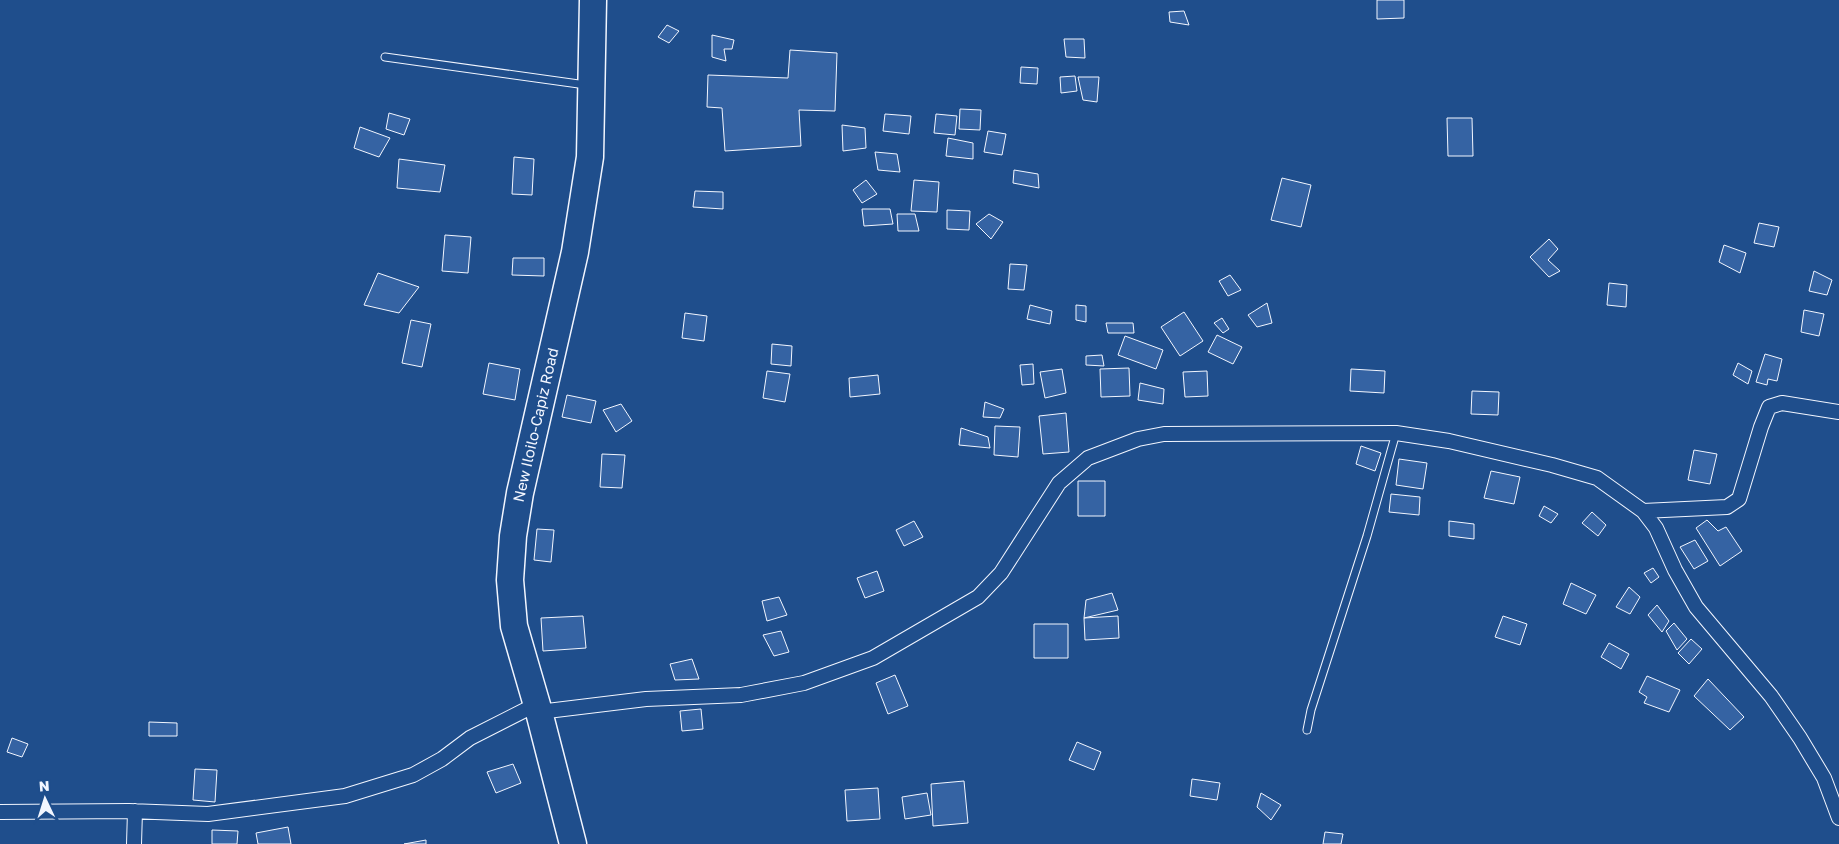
<svg xmlns="http://www.w3.org/2000/svg" width="1839" height="844" font-family="'Golos Text',sans-serif">
<style>
.building{fill:#3563a3;stroke:#f2f6ff}
.lines{fill:none;stroke-linecap:round;stroke-linejoin:round}
.lane-casing{stroke:#f2f6ff;stroke-width:9}
.street-casing{stroke:#f2f6ff;stroke-width:16}
.highway-casing{stroke:#f2f6ff;stroke-width:29}
.lane{stroke:#1f4e8c;stroke-width:7}
.street{stroke:#1f4e8c;stroke-width:14}
.highway{stroke:#1f4e8c;stroke-width:26}
.labels{text-anchor:middle;stroke-width:4;stroke-linejoin:round;paint-order:stroke}
.street-label{font-size:15px;fill:#f2f6ff;stroke:#1f4e8c}
</style>
<rect width="100%" height="100%" fill="#1f4e8c"/>
<path class="building" d="M 1377,0 L 1404,0 L 1404,18 L 1377,19 Z
M 1184,11 L 1189,25 L 1170,22 L 1169,12 Z
M 667,25 L 679,31 L 669,43 L 658,37 Z
M 712,35 L 734,40 L 732,49 L 724,49 L 726,61 L 712,57 Z
M 1064,39 L 1084,39 L 1085,58 L 1066,57 Z
M 790,50 L 837,53 L 835,111 L 799,110 L 801,146 L 725,151 L 722,108 L 707,107 L 708,75 L 788,78 Z
M 1021,67 L 1038,68 L 1037,84 L 1020,83 Z
M 1075,76 L 1077,91 L 1061,93 L 1060,77 Z
M 1078,77 L 1099,77 L 1097,102 L 1083,100 Z
M 960,109 L 981,110 L 980,130 L 959,129 Z
M 389,113 L 410,119 L 404,135 L 386,129 Z
M 885,114 L 911,116 L 909,134 L 883,131 Z
M 936,114 L 957,116 L 955,135 L 934,133 Z
M 1447,118 L 1472,118 L 1473,156 L 1448,156 Z
M 842,125 L 865,128 L 866,148 L 843,151 Z
M 360,127 L 390,138 L 379,157 L 354,148 Z
M 988,131 L 1006,134 L 1002,155 L 984,152 Z
M 948,138 L 973,143 L 973,159 L 946,156 Z
M 875,152 L 897,154 L 900,172 L 878,170 Z
M 514,157 L 534,159 L 532,195 L 512,194 Z
M 399,159 L 445,165 L 440,192 L 397,188 Z
M 1014,170 L 1038,174 L 1039,188 L 1013,183 Z
M 1282,178 L 1311,185 L 1301,227 L 1271,220 Z
M 866,180 L 877,194 L 862,203 L 853,190 Z
M 914,180 L 939,182 L 937,212 L 911,211 Z
M 695,191 L 723,192 L 723,209 L 693,207 Z
M 862,209 L 890,209 L 893,224 L 864,226 Z
M 947,210 L 970,211 L 969,230 L 947,229 Z
M 897,214 L 915,214 L 919,231 L 898,231 Z
M 989,214 L 1003,222 L 991,239 L 976,224 Z
M 1759,223 L 1779,227 L 1774,247 L 1754,243 Z
M 445,235 L 471,237 L 468,273 L 442,271 Z
M 1549,239 L 1558,249 L 1548,260 L 1560,271 L 1549,277 L 1530,257 Z
M 1724,245 L 1746,253 L 1740,273 L 1719,262 Z
M 513,258 L 544,258 L 544,276 L 512,275 Z
M 1010,264 L 1027,265 L 1024,290 L 1008,289 Z
M 1814,271 L 1832,280 L 1827,295 L 1809,291 Z
M 378,273 L 419,287 L 399,313 L 364,305 Z
M 1230,275 L 1241,290 L 1228,296 L 1219,281 Z
M 1609,283 L 1627,285 L 1626,307 L 1607,305 Z
M 1267,303 L 1272,323 L 1257,327 L 1248,315 Z
M 1030,305 L 1052,311 L 1050,324 L 1027,319 Z
M 1076,305 L 1086,306 L 1086,322 L 1076,320 Z
M 1804,310 L 1824,314 L 1819,336 L 1801,332 Z
M 1184,312 L 1203,341 L 1180,356 L 1161,327 Z
M 685,313 L 707,316 L 704,341 L 682,338 Z
M 1222,318 L 1229,329 L 1223,333 L 1214,323 Z
M 411,320 L 431,324 L 422,367 L 402,363 Z
M 1106,323 L 1133,323 L 1134,333 L 1108,333 Z
M 1217,335 L 1242,347 L 1233,364 L 1208,352 Z
M 1125,336 L 1163,350 L 1156,369 L 1118,355 Z
M 772,344 L 792,346 L 791,366 L 771,364 Z
M 1765,354 L 1782,359 L 1777,381 L 1768,379 L 1767,385 L 1756,382 Z
M 1102,355 L 1104,366 L 1086,365 L 1086,356 Z
M 489,363 L 520,369 L 515,400 L 483,394 Z
M 1738,363 L 1752,371 L 1748,384 L 1733,375 Z
M 1033,364 L 1034,384 L 1022,385 L 1020,365 Z
M 1129,368 L 1130,396 L 1101,397 L 1100,369 Z
M 1062,369 L 1066,393 L 1045,398 L 1040,372 Z
M 1351,369 L 1385,371 L 1384,393 L 1350,391 Z
M 767,371 L 790,374 L 785,402 L 763,398 Z
M 1207,371 L 1208,396 L 1185,397 L 1183,372 Z
M 878,375 L 880,394 L 850,397 L 849,378 Z
M 1140,383 L 1164,389 L 1163,404 L 1138,400 Z
M 1472,391 L 1499,392 L 1498,415 L 1471,414 Z
M 567,395 L 596,401 L 591,423 L 562,417 Z
M 985,402 L 1004,409 L 1000,418 L 983,417 Z
M 621,404 L 632,421 L 616,432 L 603,410 Z
M 1066,413 L 1069,452 L 1043,454 L 1039,416 Z
M 995,426 L 1020,427 L 1018,457 L 994,455 Z
M 961,428 L 988,437 L 990,448 L 959,445 Z
M 1361,446 L 1381,453 L 1375,471 L 1356,464 Z
M 1694,450 L 1717,454 L 1710,484 L 1688,480 Z
M 602,454 L 625,455 L 622,488 L 600,487 Z
M 1399,459 L 1427,463 L 1423,489 L 1396,485 Z
M 1491,471 L 1520,477 L 1514,504 L 1484,498 Z
M 1078,481 L 1105,481 L 1105,516 L 1078,516 Z
M 1391,494 L 1420,497 L 1419,515 L 1389,512 Z
M 1544,506 L 1558,514 L 1551,523 L 1539,516 Z
M 1592,512 L 1606,525 L 1598,536 L 1582,523 Z
M 1707,520 L 1718,531 L 1726,527 L 1742,551 L 1720,566 L 1696,528 Z
M 914,521 L 923,537 L 904,546 L 896,530 Z
M 1449,521 L 1474,524 L 1474,539 L 1449,536 Z
M 537,529 L 554,530 L 551,562 L 534,560 Z
M 1695,540 L 1708,561 L 1694,569 L 1680,547 Z
M 1653,568 L 1659,577 L 1651,583 L 1644,573 Z
M 877,571 L 884,591 L 865,598 L 857,578 Z
M 1571,583 L 1596,595 L 1586,614 L 1563,604 Z
M 1629,587 L 1640,597 L 1630,614 L 1616,607 Z
M 1112,593 L 1118,610 L 1084,618 L 1086,600 Z
M 779,597 L 787,615 L 767,621 L 762,601 Z
M 1657,605 L 1669,621 L 1662,632 L 1648,615 Z
M 583,616 L 586,648 L 543,651 L 541,618 Z
M 1118,616 L 1119,638 L 1085,640 L 1084,618 Z
M 1503,616 L 1527,624 L 1520,645 L 1495,637 Z
M 1674,623 L 1687,639 L 1677,650 L 1666,631 Z
M 1034,624 L 1068,624 L 1068,658 L 1034,658 Z
M 781,631 L 789,652 L 774,656 L 763,635 Z
M 1691,639 L 1702,649 L 1689,664 L 1678,653 Z
M 1609,643 L 1629,654 L 1621,669 L 1601,657 Z
M 692,659 L 699,679 L 675,680 L 670,664 Z
M 895,675 L 908,706 L 888,714 L 876,683 Z
M 1647,676 L 1680,690 L 1669,712 L 1644,703 L 1647,697 L 1639,692 Z
M 1708,679 L 1744,717 L 1730,730 L 1694,696 Z
M 701,709 L 703,729 L 682,731 L 680,711 Z
M 149,722 L 177,723 L 177,736 L 149,736 Z
M 12,738 L 28,744 L 22,757 L 7,752 Z
M 1077,742 L 1101,752 L 1094,770 L 1069,760 Z
M 513,764 L 521,783 L 496,793 L 487,772 Z
M 195,769 L 217,770 L 215,802 L 193,800 Z
M 1192,779 L 1220,783 L 1217,800 L 1190,796 Z
M 964,781 L 968,823 L 933,826 L 931,784 Z
M 878,788 L 880,819 L 847,821 L 845,790 Z
M 927,793 L 931,815 L 905,819 L 902,797 Z
M 1261,793 L 1281,805 L 1271,820 L 1257,807 Z
M 288,827 L 291,844 L 258,844 L 256,833 Z
M 212,830 L 238,831 L 237,844 L 212,844 Z
M 1325,832 L 1343,834 L 1341,844 L 1323,844 Z
M 426,840 L 426,844 L 404,844 Z"/>
<g class="lines">
<g class="lane-casing">
<path id="lane" d="M 385,57 L 586,85
M 1307,730 L 1311,710 L 1367,536 L 1396,433"/>
</g>
<g class="street-casing">
<path id="street" d="M 1643,511 L 1727,507 L 1739,499 L 1761,427 L 1769,407 L 1782,403 L 1839,412
M 539,712 L 646,699 L 741,695 L 804,683 L 873,658 L 978,597 L 1001,573 L 1059,483 L 1088,458 L 1138,439 L 1164,434 L 1396,433 L 1449,441 L 1552,465 L 1597,478 L 1643,511 L 1656,528 L 1675,570 L 1696,607 L 1771,696 L 1800,738 L 1824,778 L 1839,818
M 0,812 L 129,811 L 208,814 L 345,796 L 413,775 L 442,759 L 470,738 L 537,704
M 134,844 L 135,811"/>
</g>
<g class="highway-casing">
<path id="highway" d="M 573,844 L 539,712 L 514,626 L 510,580 L 513,536 L 520,493 L 575,252 L 590,157 L 593,0"/>
</g>
<use href="#lane" class="lane"/>
<use href="#street" class="street"/>
<use href="#highway" class="highway"/>
</g>
<g class="labels">
<g class="street-label">
<text transform="translate(536 425) rotate(-77)" y="5">New Iloilo-Capiz Road</text>
</g>
</g>
<g transform="translate(45 799) rotate(356)" stroke="#1f4e8c" stroke-width="4" paint-order="stroke">
<path d="M0-4L9 19L0 12L-9 19Z" fill="#f2f6ff"/>
<text y="-8" font-size="14" font-weight="bold" text-anchor="middle" fill="#f2f6ff">N</text>
</g>
</svg>
